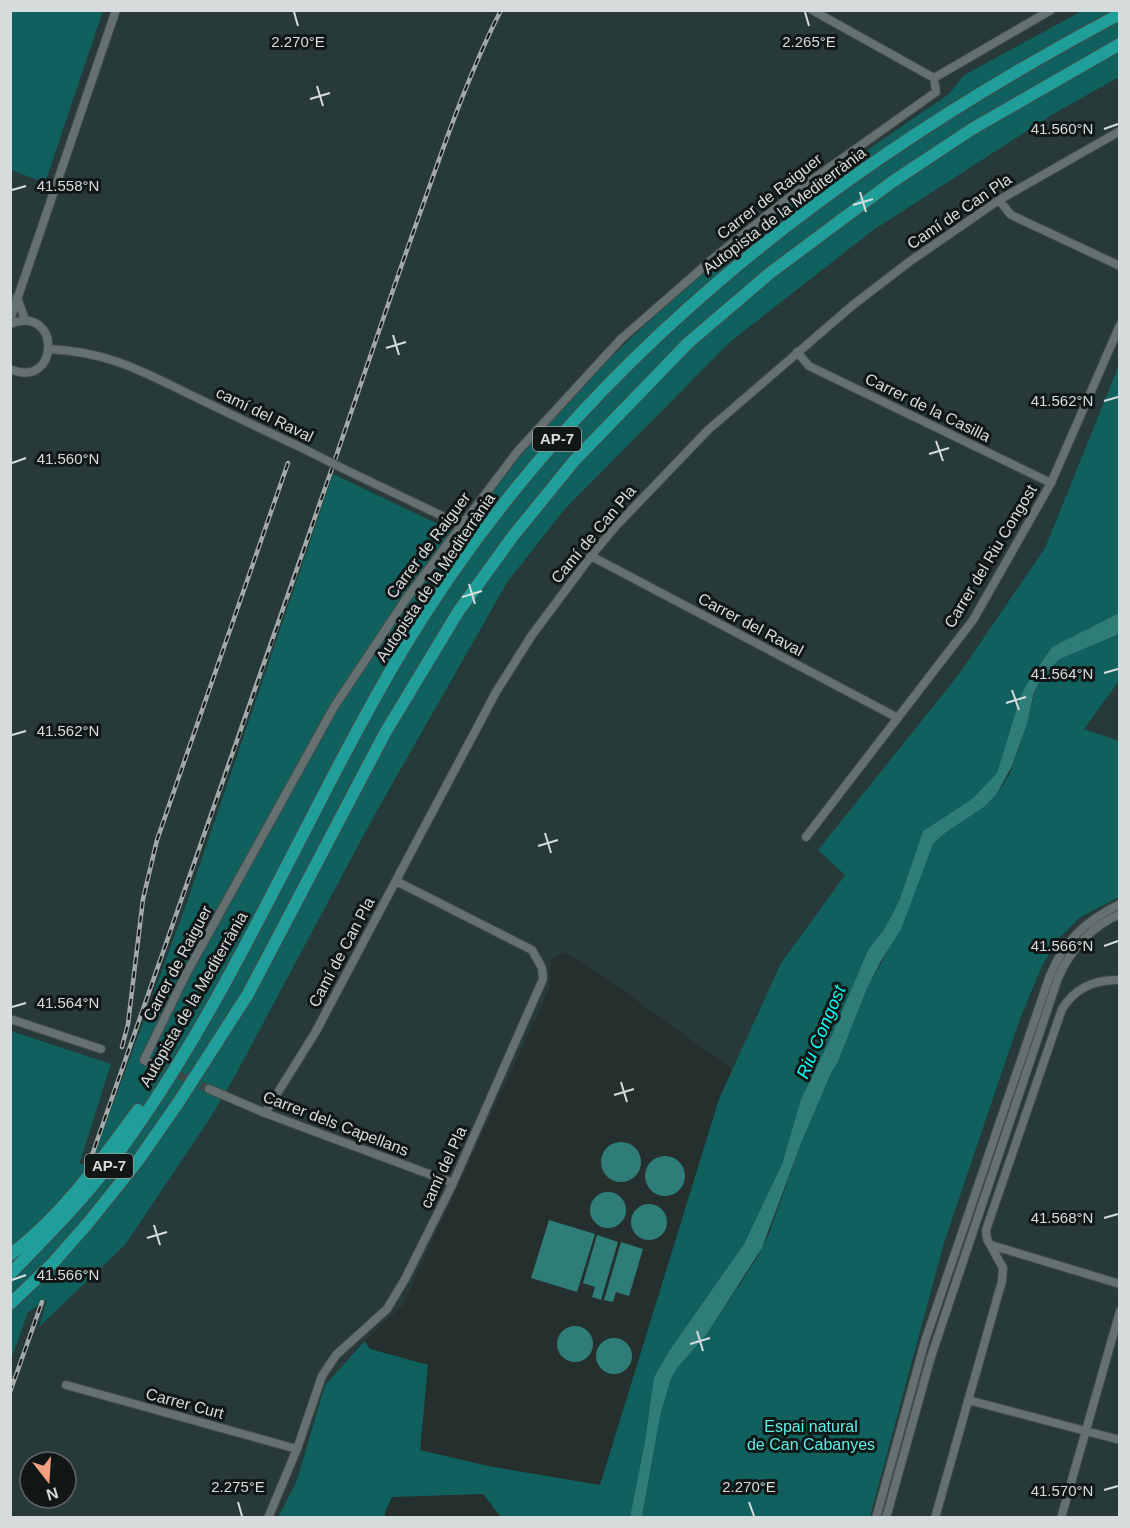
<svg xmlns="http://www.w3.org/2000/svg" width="1130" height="1528" font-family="Arial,sans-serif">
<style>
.built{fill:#273a39;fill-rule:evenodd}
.green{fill:#10615e}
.water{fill:#2f7d79}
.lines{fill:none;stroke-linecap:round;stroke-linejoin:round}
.minor-tunnel{stroke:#3f4948;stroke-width:8;stroke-dasharray:8 4;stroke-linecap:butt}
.minor-casing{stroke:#414a49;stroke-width:10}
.highway-casing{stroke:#414a49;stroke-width:14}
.minor{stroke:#657170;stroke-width:8}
.highway{stroke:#209f9a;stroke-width:12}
.rail-casing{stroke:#a2aaa9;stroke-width:4.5}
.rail{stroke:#111616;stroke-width:2;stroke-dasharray:7;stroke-linecap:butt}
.minor-bridge-casing{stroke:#414a49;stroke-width:10;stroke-linecap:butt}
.minor-bridge{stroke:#657170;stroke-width:8}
.ticks{fill:none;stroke:#d6dcdc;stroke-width:2}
.labels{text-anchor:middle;stroke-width:6;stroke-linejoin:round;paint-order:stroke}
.shield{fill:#111616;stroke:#9ba1a1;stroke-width:1.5}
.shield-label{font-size:15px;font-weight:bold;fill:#d6dcdc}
.street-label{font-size:16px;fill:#d6dcdc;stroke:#111616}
.park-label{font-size:16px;fill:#5cefe8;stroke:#111616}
.water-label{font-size:18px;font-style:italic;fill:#05fff7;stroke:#111616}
.ticks-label{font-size:15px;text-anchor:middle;fill:#d6dcdc;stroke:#111616;stroke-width:6;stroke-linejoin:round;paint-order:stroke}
</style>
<rect width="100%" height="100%" fill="#242f2e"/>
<path class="built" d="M 103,11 L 1082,11 L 964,75 L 949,94 L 791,202 L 696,277 L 612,356 L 530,444 L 459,534 L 333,474 L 187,902 L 128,1068 L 93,1159 L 78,1166 L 110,1064 L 11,1031 L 10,170 L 45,182 Z
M 1119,77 L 1119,365 L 1045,548 L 959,674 L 819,850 L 845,875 L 781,963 L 733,1070 L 614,984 L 564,952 L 551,960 L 549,990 L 402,1306 L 365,1341 L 325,1385 L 297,1480 L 278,1517 L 11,1518 L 11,1360 L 28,1312 L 48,1300 L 40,1326 L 125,1245 L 209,1120 L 235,1076 L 374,816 L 508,581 L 565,509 L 730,342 L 872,231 L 1055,113 ZM 30,1462 L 66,1462 L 66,1498 L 30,1498 Z
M 1119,681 L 1119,741 L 1083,730 Z
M 1119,897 L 1119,1517 L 870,1518 L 944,1243 L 1021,1016 L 1042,966 L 1059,938 L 1079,918 Z"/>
<path class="green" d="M 10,11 L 103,11 L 45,183 L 11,170 Z
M 1082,11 L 1119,11 L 1119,77 L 1055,113 L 872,231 L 730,342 L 565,509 L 508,581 L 374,816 L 235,1076 L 209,1120 L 125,1245 L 39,1327 L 47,1300 L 28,1312 L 11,1360 L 11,1031 L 111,1064 L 79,1165 L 93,1159 L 187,902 L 333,474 L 459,534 L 530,444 L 612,356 L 696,277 L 791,202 L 949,94 L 964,75 Z
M 1119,365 L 1119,613 L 1052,647 L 1028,682 L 1019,702 L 997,773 L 972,799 L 923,831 L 899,901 L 885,928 L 868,950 L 831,1037 L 801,1099 L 782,1164 L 744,1244 L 669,1351 L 654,1377 L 645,1441 L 630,1517 L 501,1517 L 483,1494 L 392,1497 L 385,1512 L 385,1517 L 278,1518 L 297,1480 L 325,1385 L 365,1341 L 370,1349 L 428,1365 L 420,1450 L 488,1466 L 600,1485 L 719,1099 L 781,963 L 845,875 L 818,850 L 959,674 L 1045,548 Z
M 1119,634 L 1119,681 L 1084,729 L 1119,741 L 1119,897 L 1079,918 L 1059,938 L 1042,966 L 1021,1016 L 944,1243 L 870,1517 L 642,1518 L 661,1412 L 671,1379 L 678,1367 L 707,1334 L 757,1258 L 768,1236 L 802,1141 L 832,1071 L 837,1064 L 866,991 L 903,922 L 933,844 L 945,833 L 984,807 L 996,795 L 1010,773 L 1027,724 L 1035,689 L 1043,675 L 1060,659 Z"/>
<path class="water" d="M 1119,613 L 1119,634 L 1060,659 L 1043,675 L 1034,692 L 1027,724 L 1012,766 L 996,795 L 984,807 L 945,833 L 933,844 L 901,929 L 881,961 L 866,991 L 837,1064 L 832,1071 L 802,1141 L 762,1248 L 707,1334 L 678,1367 L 671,1379 L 661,1412 L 642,1517 L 630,1517 L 645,1441 L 654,1377 L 669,1351 L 744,1244 L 782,1164 L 801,1099 L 831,1037 L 868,950 L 885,928 L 899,901 L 923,831 L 972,799 L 997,773 L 1020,698 L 1028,682 L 1052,647 Z
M601 1162a20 20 0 1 1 40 0a20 20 0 1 1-40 0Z
M645 1176a20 20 0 1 1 40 0a20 20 0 1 1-40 0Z
M590 1210a18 18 0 1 1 36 0a18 18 0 1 1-36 0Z
M631 1222a18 18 0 1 1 36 0a18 18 0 1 1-36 0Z
M 549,1220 L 595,1234 L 577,1292 L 531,1278 Z
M 597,1235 L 618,1242 L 601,1300 L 592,1297 L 595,1287 L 583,1283 Z
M 621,1242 L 643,1249 L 629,1296 L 616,1292 L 613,1302 L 604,1300 Z
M557 1344a18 18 0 1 1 36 0a18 18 0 1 1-36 0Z
M596 1356a18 18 0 1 1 36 0a18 18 0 1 1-36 0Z"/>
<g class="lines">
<path class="minor-tunnel" d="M 157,1066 L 209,1089"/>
<g class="minor-casing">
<path id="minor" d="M 812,10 L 934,78 L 1051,10
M 999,200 L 1011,215 L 1120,266
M 17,297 L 25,320
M 10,320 L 116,10
M 10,324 C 62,303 60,391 10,369
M 49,349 C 109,352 141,371 193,396 C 228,413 263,430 298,446
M 797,352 L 809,366 L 1051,483
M 346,470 L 461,525
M 591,556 L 898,718
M 806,837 L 973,620 L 1051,483 L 1120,325
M 10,1019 L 101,1049
M 157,1066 L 144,1060 L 186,974 L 334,707 L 406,599 L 517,452 L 621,339 L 716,256 L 806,184 L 936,92 L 934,78
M 209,1089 L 265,1113 L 453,1183
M 265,1113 L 315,1033 L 496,692 L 532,635 L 591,556 L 615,527 L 708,430 L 853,305 L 909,262 L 999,200 L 1120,131
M 991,1245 L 1120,1284
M 66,1385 L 297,1449
M 968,1400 L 1120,1440
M 268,1518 L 297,1449 L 322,1376 L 336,1355 L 387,1309 L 405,1279 L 453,1183 L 543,979 L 542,968 L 532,950 L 396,881
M 876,1518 L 925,1341 L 1049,978 C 1063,942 1085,921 1120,904
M 886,1518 L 931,1357 L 1058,978 C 1071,949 1090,927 1120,914
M 935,1518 L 1002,1281 L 1003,1268 L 987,1239 L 986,1230 L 1062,1009 C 1075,988 1095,979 1120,980
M 1061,1518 L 1120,1311"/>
</g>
<g class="highway-casing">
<path id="highway" d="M 10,1255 C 62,1216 100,1162 138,1110
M 10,1274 C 50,1233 91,1192 124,1145 C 235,991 306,813 402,651 C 572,367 831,167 1120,14
M 10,1304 L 53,1263 L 88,1223 L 137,1162 L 180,1100 L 248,994 L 385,733 L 458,612 L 513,536 L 574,461 L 688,343 L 770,273 L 892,182 L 972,129 L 1120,44"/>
</g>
<use href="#minor" class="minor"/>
<use href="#highway" class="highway"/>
<g class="rail-casing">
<path id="rail" d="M 122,1047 L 128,1024 L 143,899 L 157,840 L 288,463
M 90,1161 C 169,933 251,706 329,477 C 359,390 388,303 419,216 C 444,146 467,77 501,10
M 10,1392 L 42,1302"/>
</g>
<use href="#rail" class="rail"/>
<g class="minor-bridge-casing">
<path id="minor-bridge" d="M 298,446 L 346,470"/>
</g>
<use href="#minor-bridge" class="minor-bridge"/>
</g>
<path class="ticks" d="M 294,12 L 298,26M 805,12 L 809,26M 317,86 L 323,106M 310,99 L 330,93M 1104,129 L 1118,124M 12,190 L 26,186M 860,192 L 866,212M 853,205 L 873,199M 393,335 L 399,355M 386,348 L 406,342M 1104,401 L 1118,397M 936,441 L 943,461M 929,454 L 949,448M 12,463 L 26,458M 469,584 L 475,604M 462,597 L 482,591M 1104,673 L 1118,669M 1012,690 L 1019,710M 1006,703 L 1026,697M 12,735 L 26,731M 545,833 L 551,853M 538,846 L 558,840M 1104,946 L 1118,941M 12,1007 L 26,1003M 621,1082 L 627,1102M 614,1095 L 634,1089M 1104,1218 L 1118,1214M 154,1225 L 160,1245M 147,1238 L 167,1232M 12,1280 L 26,1275M 697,1331 L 703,1351M 690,1344 L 710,1338M 1104,1490 L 1118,1486M 238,1502 L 242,1516M 749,1502 L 754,1516"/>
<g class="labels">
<g class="shield">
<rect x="533" y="427" width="48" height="24" rx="4.5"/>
<rect x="85" y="1154" width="48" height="24" rx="4.5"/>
</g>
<g class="shield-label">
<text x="557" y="444">AP-7</text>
<text x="109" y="1171">AP-7</text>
</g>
<g class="street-label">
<text transform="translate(769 196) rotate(-38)" y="6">Carrer de Raiguer</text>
<text transform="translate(784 210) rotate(-37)" y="6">Autopista de la Mediterrània</text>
<text transform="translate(959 211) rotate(-34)" y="6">Camí de Can Pla</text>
<text transform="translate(928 407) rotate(26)" y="6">Carrer de la Casilla</text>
<text transform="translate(265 414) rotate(26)" y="6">camí del Raval</text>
<text transform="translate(593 534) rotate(-50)" y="6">Camí de Can Pla</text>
<text transform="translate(428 545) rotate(-53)" y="6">Carrer de Raiguer</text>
<text transform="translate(990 556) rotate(-59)" y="6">Carrer del Riu Congost</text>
<text transform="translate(435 577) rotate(-56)" y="6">Autopista de la Mediterrània</text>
<text transform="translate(751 624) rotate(28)" y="6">Carrer del Raval</text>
<text transform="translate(341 952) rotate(-62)" y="6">Camí de Can Pla</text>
<text transform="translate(177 963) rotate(-62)" y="6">Carrer de Raiguer</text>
<text transform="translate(193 999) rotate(-60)" y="6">Autopista de la Mediterrània</text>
<text transform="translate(336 1123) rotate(21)" y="6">Carrer dels Capellans</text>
<text transform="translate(443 1167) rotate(-65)" y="6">camí del Pla</text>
<text transform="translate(185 1403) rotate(15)" y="6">Carrer Curt</text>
</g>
<g class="park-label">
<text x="811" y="1432">Espai natural<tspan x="811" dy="18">de Can Cabanyes</tspan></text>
</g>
<g class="water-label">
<text transform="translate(821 1032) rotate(-67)" y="6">Riu Congost</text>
</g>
</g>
<g class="ticks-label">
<text x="298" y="47">2.270°E</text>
<text x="809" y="47">2.265°E</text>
<text x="1062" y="134">41.560°N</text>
<text x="68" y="191">41.558°N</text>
<text x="1062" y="406">41.562°N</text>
<text x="68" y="464">41.560°N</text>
<text x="1062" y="679">41.564°N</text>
<text x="68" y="736">41.562°N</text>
<text x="1062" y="951">41.566°N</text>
<text x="68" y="1008">41.564°N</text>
<text x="1062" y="1223">41.568°N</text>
<text x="68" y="1280">41.566°N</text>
<text x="238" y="1492">2.275°E</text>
<text x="749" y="1492">2.270°E</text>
<text x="1062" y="1496">41.570°N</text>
</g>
<rect width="1130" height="1528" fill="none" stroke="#d6dcdc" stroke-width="24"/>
<g transform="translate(48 1480) rotate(163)"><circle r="28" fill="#111616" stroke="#606565" stroke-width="1.5"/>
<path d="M0-4.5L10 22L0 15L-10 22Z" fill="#f3a081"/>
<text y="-9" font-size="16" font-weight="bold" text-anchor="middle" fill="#d6dcdc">N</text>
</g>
</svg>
